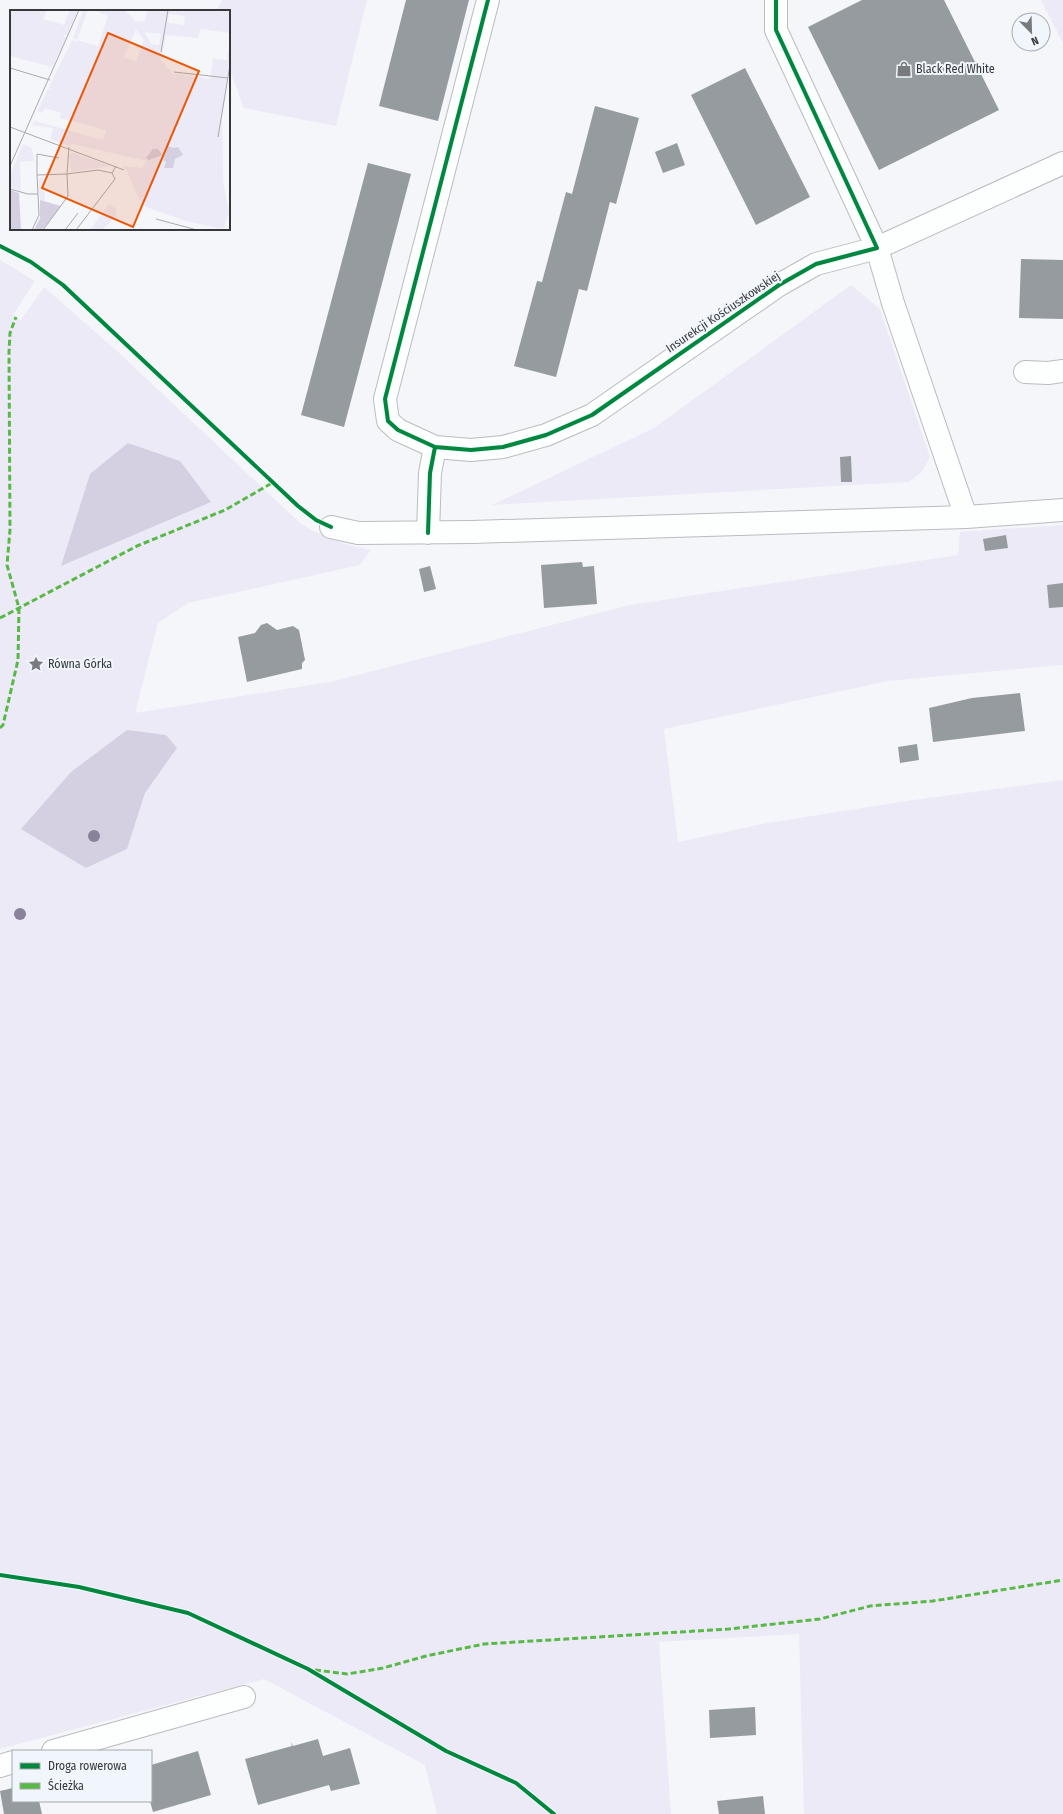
<svg xmlns="http://www.w3.org/2000/svg" width="1063" height="1814" font-family="'Fira Sans Condensed',sans-serif">
<style>
.green{fill:#edeaf7;fill-rule:evenodd}
.forest{fill:#d4d0e2}
.building{fill:#959b9f}
.lines{fill:none;stroke-linecap:round;stroke-linejoin:round}
.street-casing{stroke:#babcbe;stroke-width:24}
.street{stroke:#fdfefe;stroke-width:22}
.quiet{stroke:#58b947;stroke-width:3;stroke-dasharray:6 3;stroke-linecap:butt}
.cycleway-casing{stroke:#f1f6fc;stroke-width:6}
.cycleway{stroke:#00873e;stroke-width:4}
.tree{fill:#8a829a}
.labels{text-anchor:middle;stroke-width:4;stroke-linejoin:round;paint-order:stroke}
.poi-label{font-size:12px;fill:#36383a;stroke:#f1f6fc;text-anchor:start}
.street-label{font-size:12px;fill:#36383a;stroke:#f1f6fc}
.inset-road{fill:none;stroke:#a8aaad;stroke-width:1}
.view{fill:#e8590c;fill-opacity:0.15;stroke:#e8590c;stroke-width:2}
.inset-edge{fill:none;stroke:#36383a;stroke-width:2}
</style>
<rect width="100%" height="100%" fill="#f4f6f9"/>
<path class="green" d="M 222,0 L 367,0 L 336,126 L 244,108 L 229,68 L 229,11 L 216,11 Z
M 1041,0 L 1063,0 L 1063,43 Z
M 0,260 L 35,281 L 13,315 L 21,320 L 44,287 L 117,351 L 301,524 C 326,538 343,545 371,550 L 360,565 L 188,603 L 158,623 L 135,713 L 330,682 L 630,605 L 958,555 L 960,532 L 1063,525 L 1063,665 L 888,681 L 664,729 L 678,842 L 768,823 L 906,801 L 1063,780 L 1063,1814 L 804,1814 L 799,1634 L 659,1642 L 671,1814 L 437,1814 L 425,1765 L 264,1679 L 0,1749 ZM 177,748 L 145,793 L 127,849 L 86,868 Z
M 851,285 L 880,309 L 930,457 L 921,473 L 908,482 L 492,505 L 654,428 Z"/>
<path class="forest" d="M 128,443 L 180,461 L 211,502 L 61,566 L 90,474 Z
M 127,730 L 166,735 L 177,748 L 145,793 L 127,849 L 86,868 L 21,829 L 71,772 Z"/>
<path class="building" d="M 406,0 L 469,0 L 438,121 L 379,106 Z
M 862,0 L 944,0 L 999,110 L 879,170 L 808,27 Z
M 745,68 L 810,197 L 756,225 L 691,95 Z
M 595,106 L 639,118 L 616,204 L 610,202 L 587,291 L 579,289 L 556,377 L 514,366 L 537,281 L 542,282 L 566,192 L 572,194 Z
M 677,143 L 685,165 L 663,173 L 655,152 Z
M 368,163 L 411,174 L 344,427 L 301,415 Z
M 1021,259 L 1063,260 L 1063,319 L 1019,318 Z
M 851,456 L 852,482 L 841,482 L 840,457 Z
M 1006,535 L 1008,548 L 985,551 L 983,539 Z
M 582,562 L 583,567 L 594,566 L 597,604 L 544,608 L 541,565 Z
M 430,566 L 436,589 L 424,592 L 419,569 Z
M 1063,583 L 1063,607 L 1049,608 L 1047,585 Z
M 267,623 L 277,630 L 293,626 L 299,630 L 305,660 L 302,663 L 302,669 L 247,682 L 238,637 L 255,633 L 261,625 Z
M 1020,693 L 1025,731 L 933,742 L 929,708 L 972,698 Z
M 917,744 L 919,760 L 900,763 L 898,747 Z
M 755,1707 L 756,1735 L 710,1738 L 709,1710 Z
M 318,1739 L 323,1756 L 350,1748 L 360,1784 L 331,1791 L 329,1785 L 258,1805 L 245,1759 L 292,1746 L 291,1742 L 293,1746 Z
M 198,1751 L 211,1795 L 153,1812 L 150,1801 L 151,1765 Z
M 13,1788 L 13,1801 L 39,1801 L 42,1814 L 4,1814 L 0,1791 Z
M 763,1796 L 765,1814 L 719,1814 L 717,1801 Z"/>
<g class="lines">
<g class="street-casing">
<path id="street" d="M 1025,372 L 1048,373 L 1063,371
M 435,447 L 398,430 L 388,421 L 385,399 L 488,0
M 966,517 L 893,303 L 877,248 L 1063,163
M 331,527 L 358,533 L 472,532 L 966,517 L 1063,510
M 428,533 L 430,473 L 435,447 L 471,450 L 503,447 L 546,435 L 592,415 L 779,285 L 816,264 L 877,248 L 776,30 L 776,0
M 53,1751 L 244,1697
M 0,1766 L 13,1762"/>
</g>
<use href="#street" class="street"/>
<path class="quiet" d="M 0,618 L 137,546 L 225,510 L 272,483
M 0,728 L 3,725 L 18,660 L 19,608 L 7,565 L 10,530 L 9,352 L 10,333 L 16,317
M 315,1670 L 347,1674 L 383,1668 L 426,1656 L 484,1644 L 729,1629 L 820,1619 L 870,1606 L 933,1601 L 1063,1580"/>
<g class="cycleway-casing">
<path id="cycleway" d="M 0,246 L 31,262 L 63,285 L 298,506 L 316,520 L 331,527
M 435,447 L 398,430 L 388,421 L 385,399 L 488,0
M 428,533 L 430,473 L 435,447 L 471,450 L 503,447 L 546,435 L 592,415 L 779,285 L 816,264 L 877,248 L 776,30 L 776,0
M 0,1575 L 79,1587 L 188,1613 L 308,1669 L 446,1751 L 516,1783 L 554,1814"/>
</g>
<use href="#cycleway" class="cycleway"/>
</g>
<g class="tree">
<circle cx="94" cy="836" r="6"/>
<circle cx="20" cy="914" r="6"/>
</g>
<defs>
<g id="shop-bare" transform="scale(1.2)"><path d="M-5-2.5h2.3a2.7 3.5 0 0 1 5.4 0H5L5.5 6h-11ZM-1.5-2.5h3a1.5 2.3 0 0 0-3 0Z" fill="#787a7d" stroke="#f1f6fc" stroke-width="2.5" paint-order="stroke"/></g>
<g id="sight-bare" transform="scale(1.2)"><path d="M0-6L1.8-2.2L6-1.7L2.9 1.2L3.7 5.4L0 3.3L-3.7 5.4L-2.9 1.2L-6-1.7L-1.8-2.2Z" fill="#787a7d" stroke="#f1f6fc" stroke-width="2.5" paint-order="stroke"/></g>
</defs>
<g fill-rule="evenodd">
<use href="#shop-bare" x="904" y="69"/>
<use href="#sight-bare" x="36" y="664"/>
</g>
<g class="labels">
<g class="poi-label">
<text x="916" y="73">Black Red White</text>
<text x="48" y="668">Równa Górka</text>
</g>
<g class="street-label">
<text transform="translate(723 312) rotate(-34)" y="4">Insurekcji Kościuszkowskiej</text>
</g>
</g>
<g transform="translate(10 10)">
<rect width="220" height="220" fill="#f4f6f9"/>
<path d="M 0,0 L 37,0 L 33,9 L 54,15 L 60,0 L 68,0 L 57,25 L 53,25 L 56,28 L 42,57 L 0,46 ZM 73,0 L 78,0 L 67,30 L 88,36 L 98,6 L 84,0 L 115,0 L 125,11 L 135,12 L 137,1 L 131,0 L 220,0 L 220,23 L 190,19 L 188,28 L 156,25 L 151,50 L 162,63 L 200,69 L 203,49 L 217,50 L 220,30 L 220,50 L 212,109 L 213,171 L 219,203 L 213,219 L 176,211 L 136,197 L 131,192 L 134,189 L 130,191 L 117,161 L 112,156 L 132,158 L 137,151 L 62,134 L 60,136 L 40,129 L 43,118 L 22,115 L 25,111 L 93,130 L 96,120 L 50,108 L 51,103 L 35,98 L 32,103 L 27,101 L 38,79 L 43,81 L 39,77 L 62,30 L 66,32 L 67,30 L 63,28 ZM 159,4 L 175,6 L 174,15 L 158,13 ZM 126,19 L 134,30 L 126,52 L 114,47 ZM 134,22 L 151,24 L 149,35 L 141,34 ZM 13,134 L 22,138 L 24,151 L 10,152 L 11,181 L 0,177 L 0,165 ZM 63,143 L 100,156 L 61,162 L 60,144 ZM 33,166 L 35,191 L 30,190 L 29,174 L 29,169 ZM 99,194 L 106,199 L 106,207 L 92,220 L 80,220 Z" fill="#edeaf7" fill-rule="evenodd"/>
<path d="M 158,136 L 163,138 L 168,137 L 173,145 L 165,149 L 163,158 L 154,158 L 156,152 L 153,150 ZM 143,139 L 148,139 L 152,145 L 139,150 L 136,148 ZM 0,180 L 9,183 L 11,220 L 0,220 ZM 30,190 L 51,196 L 32,220 L 24,220 L 30,208 Z" fill="#d4d0e2"/>
<path class="inset-road" d="M 151,42 L 158,0M 0,58 L 40,70M 164,62 L 218,68M 0,117 L 114,160M 208,127 L 220,55M 0,156 L 69,0M 27,165 L 27,144 L 49,148M 0,179 L 18,184 L 28,184M 146,209 L 187,220M 22,220 L 29,205 L 27,165 L 57,164 L 59,137M 33,220 L 58,186 L 57,164 L 88,160 L 102,163 L 106,156M 55,220 L 68,203M 66,220 L 105,169 L 102,163"/>
<path class="view" d="M 98,23 L 189,61 L 123,217 L 32,178 Z"/>
<rect width="220" height="220" class="inset-edge"/>
</g>
<rect x="12" y="1750" width="140" height="52" fill="#f1f6fc" stroke="#a6aaae"/>
<rect x="20" y="1763" width="20" height="6" fill="#00873e" stroke="#a6aaae"/>
<text x="48" y="1770" font-size="12" fill="#36383a">Droga rowerowa</text>
<rect x="20" y="1783" width="20" height="6" fill="#58b947" stroke="#a6aaae"/>
<text x="48" y="1790" font-size="12" fill="#36383a">Ścieżka</text>
<g transform="translate(1031 32) rotate(157)"><circle r="19" fill="#f1f6fc" stroke="#a6aaae"/>
<path d="M0-3L7 15L0 10L-7 15Z" fill="#787a7d"/>
<text y="-6" font-size="11" font-weight="bold" text-anchor="middle" fill="#36383a">N</text>
</g>
</svg>
